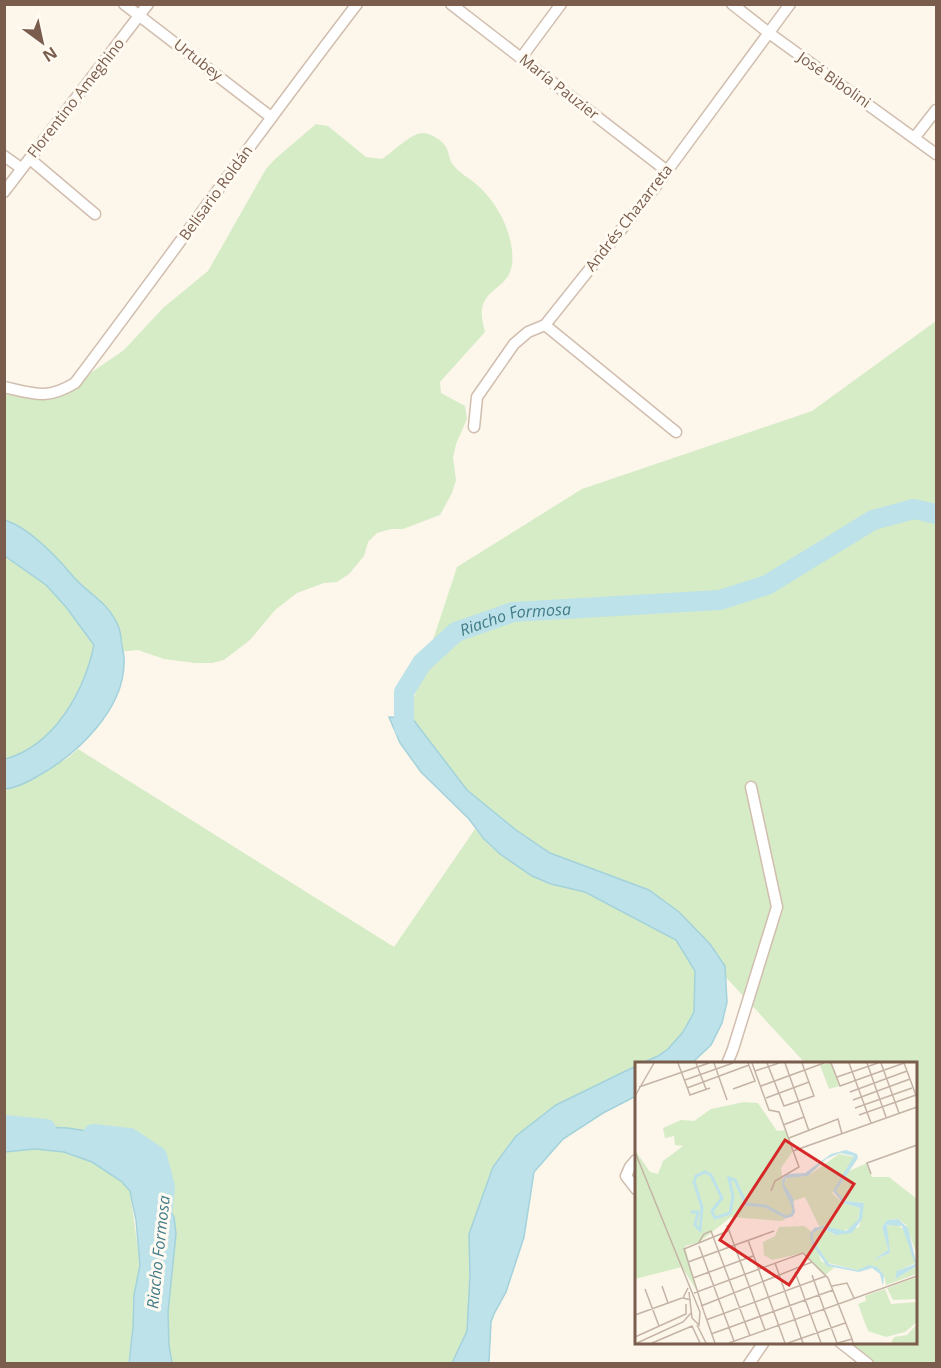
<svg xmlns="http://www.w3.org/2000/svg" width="941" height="1368" font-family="'Open Sans',sans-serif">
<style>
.green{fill:#d6ecc7}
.water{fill:#bde2e9;stroke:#a3d2db;stroke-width:1.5}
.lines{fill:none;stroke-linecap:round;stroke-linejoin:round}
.river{stroke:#bde2e9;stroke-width:20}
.minor-casing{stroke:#d1beae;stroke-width:13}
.minor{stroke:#fff;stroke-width:10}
.labels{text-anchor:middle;stroke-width:6;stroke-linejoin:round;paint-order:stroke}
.street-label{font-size:15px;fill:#7a5d4c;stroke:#fffaf2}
.water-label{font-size:16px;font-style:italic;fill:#417b87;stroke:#fffaf2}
.inset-river{fill:none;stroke:#bde2e9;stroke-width:3}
.inset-road{fill:none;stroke:#c5b4a6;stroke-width:1.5}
.view{fill:#d62828;fill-opacity:0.15;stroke:#d62828;stroke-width:3}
.inset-edge{fill:none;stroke:#7a5d4c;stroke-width:3}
</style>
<rect width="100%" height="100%" fill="#fdf6eb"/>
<path class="green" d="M 316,124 L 328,126 L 366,157 L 382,159 C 393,152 411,133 423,133 C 430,133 442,140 446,147 C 450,154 448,160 455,167 C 461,174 469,178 476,184 C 495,200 510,227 512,251 C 516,287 490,284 483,305 C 480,313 483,324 485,332 L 440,382 L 441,393 L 465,406 L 467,419 L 456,444 L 453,458 L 456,480 L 452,493 L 440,515 L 403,529 L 391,529 L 377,533 L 368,542 L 364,556 L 349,574 L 337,582 L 324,583 L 297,593 L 275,610 L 250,640 L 224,660 L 212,663 L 195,663 L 164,659 L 138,650 L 107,653 L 96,616 L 5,538 L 5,387 L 33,394 L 76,383 L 124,350 L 163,308 L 208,271 L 266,169 L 275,159 Z
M 936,321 L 936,1363 L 868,1363 L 840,1343 L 916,1342 L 916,1064 L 805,1063 L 686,934 L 521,849 L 404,728 L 457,567 L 582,489 L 812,411 Z
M 4,556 L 46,585 L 66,607 L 94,645 C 84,689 53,749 5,759 Z
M 78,749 L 394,947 L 475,829 L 491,847 L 531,875 L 551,884 L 585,892 L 676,940 L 695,971 L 694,1012 L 683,1032 L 668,1049 L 649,1061 L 636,1064 L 636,1066 L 628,1071 L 556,1105 L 506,1149 L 493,1167 L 469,1234 L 470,1275 L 467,1331 L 452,1363 L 172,1363 L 169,1345 L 168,1312 L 176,1234 L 174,1217 L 164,1202 L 162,1175 L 157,1156 L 130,1138 L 5,1125 L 5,789 L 10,789 L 68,758 Z
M 35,1149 L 64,1151 L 92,1162 L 121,1181 L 130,1191 L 140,1265 L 134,1295 L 133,1327 L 128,1363 L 5,1363 L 4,1152 Z"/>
<path class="water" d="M 4,520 C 27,526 56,556 71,574 C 88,595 108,600 119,628 C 121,634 121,640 122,646 C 123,652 125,658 124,664 C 123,711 76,755 38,776 C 28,782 17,788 5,789 L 5,759 C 54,746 84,692 94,645 L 66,607 L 46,585 L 5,556 Z
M 389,717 L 412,718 L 467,790 L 516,830 L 550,853 L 649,890 L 679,912 L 710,944 L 725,966 L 727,1002 L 722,1023 L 711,1045 L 692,1063 L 642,1063 L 658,1056 L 668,1049 L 683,1032 L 694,1012 L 695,971 L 676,940 L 585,892 L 551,884 L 532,876 L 500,854 L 484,839 L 469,819 L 421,772 L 400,743 Z
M 636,1066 L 636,1096 L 603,1113 L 563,1139 L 534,1172 L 524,1237 L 506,1292 L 494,1314 L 491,1322 L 489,1361 L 488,1363 L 452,1363 L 467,1331 L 470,1275 L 469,1234 L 493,1167 L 516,1136 L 556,1105 Z
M 4,1125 L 68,1128 L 130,1138 L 162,1175 L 165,1187 L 164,1202 L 174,1217 L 176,1234 L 168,1312 L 169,1345 L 172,1363 L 129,1363 L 133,1327 L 134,1295 L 140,1265 L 136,1220 L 130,1191 L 121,1181 L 92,1162 L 64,1152 L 35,1149 L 5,1152 Z"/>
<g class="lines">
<g class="river">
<path id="s1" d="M 414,741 L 404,728 L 404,692 L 422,663 L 456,632 L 513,612 L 720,600 L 767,585 L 873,520 L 914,509 L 936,514"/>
<path d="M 4,1125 L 46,1129"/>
<path d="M 93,1134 L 130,1138 L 157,1156 L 165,1187 L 161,1227"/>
</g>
<g class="minor-casing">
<path id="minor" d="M 124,4 L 271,117
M 451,4 L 667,171
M 732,4 L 769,33 L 936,154
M 521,58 L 561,4
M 915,137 L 936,110
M 4,156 L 21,168
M 30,159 L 95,214
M 4,192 L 148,4
M 545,325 L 676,432
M 4,387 C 35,394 47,400 75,383 C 170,257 261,129 357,4
M 474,427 L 477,397 L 514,344 L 528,332 L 545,325 L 656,186 L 790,4
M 727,1064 L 733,1049 L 777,907 L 751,787
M 636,1160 L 630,1167 L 626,1176 L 636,1189
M 840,1342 L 868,1364
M 749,1364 L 764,1342"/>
</g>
<use href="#minor" class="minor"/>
</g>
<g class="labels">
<g class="street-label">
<text transform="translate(198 60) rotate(38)" y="5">Urtubey</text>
<text transform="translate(834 80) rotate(35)" y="5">José Bibolini</text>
<text transform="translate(559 87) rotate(38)" y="5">María Pauzier</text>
<text transform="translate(76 98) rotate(-52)" y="5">Florentino Ameghino</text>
<text transform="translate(216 193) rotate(-54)" y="5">Belisario Roldán</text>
<text transform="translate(629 218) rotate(-52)" y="5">Andrés Chazarreta</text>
</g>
<g class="water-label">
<text dy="6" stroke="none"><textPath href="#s1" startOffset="194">Riacho Formosa</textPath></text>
<text transform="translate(158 1252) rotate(-84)" y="6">Riacho Formosa</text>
</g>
</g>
<g transform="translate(635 1062)">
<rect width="282" height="282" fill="#fdf6eb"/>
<path d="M 196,1 L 204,24 L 194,27 L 185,3 ZM 109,40 L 123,41 L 142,69 L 151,68 L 158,89 L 146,106 L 148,122 L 153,115 L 173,114 L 204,92 L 220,95 L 197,131 L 208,141 L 225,146 L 222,162 L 207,170 L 184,164 L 170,135 L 158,139 L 156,132 L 159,150 L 147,159 L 96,155 L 63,181 L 50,184 L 62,229 L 47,205 L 0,217 L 0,88 L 15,110 L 23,112 L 28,99 L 48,84 L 40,83 L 39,74 L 30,76 L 28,66 L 46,58 L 59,59 L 76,47 ZM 232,101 L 237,115 L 254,115 L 282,137 L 282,193 L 271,163 L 263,157 L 252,158 L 247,165 L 253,188 L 237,199 L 255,191 L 250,165 L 260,161 L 271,169 L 280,201 L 263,209 L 260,217 L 282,204 L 282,212 L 251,223 L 249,213 L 239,204 L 223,208 L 193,201 L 178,178 L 178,171 L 187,166 L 201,173 L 224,165 L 229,141 L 210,139 L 201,129 L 214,109 ZM 169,164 L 177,170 L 186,199 L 199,206 L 190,213 L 168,191 L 137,198 L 129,193 L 128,180 L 140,174 L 144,165 ZM 282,215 L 282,237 L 258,238 L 252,226 ZM 250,227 L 256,242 L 282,240 L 282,260 L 270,270 L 251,275 L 233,269 L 223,242 L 231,239 L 230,234 ZM 282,262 L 282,281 L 256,281 L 259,275 L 272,273 Z" fill="#d6ecc7"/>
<path d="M 211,88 L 222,92 L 223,96 L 201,129 L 210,139 L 229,141 L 227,157 L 217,171 L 201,173 L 187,166 L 178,171 L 178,178 L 194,202 L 223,208 L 234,203 L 242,205 L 249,213 L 248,224 L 245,212 L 237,206 L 224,210 L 192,204 L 177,182 L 175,172 L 179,166 L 189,164 L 211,169 L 223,158 L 225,146 L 208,141 L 198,129 L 219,94 L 205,91 L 191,97 L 173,114 L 151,116 L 149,122 L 158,136 L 160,152 L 148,126 L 147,117 L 152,112 L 170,111 L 196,92 ZM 263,157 L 273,166 L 282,204 L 260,217 L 262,209 L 280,202 L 267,164 L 252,163 L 255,191 L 237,199 L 253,188 L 247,165 L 252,158 Z" fill="#bde2e9"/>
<path class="inset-river" d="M 56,150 L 63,150 L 60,163 L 65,168 L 67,145 L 59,120 L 61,114 L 70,110 L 76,113 L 87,136 L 77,149 L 80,156 L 95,151 L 98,135 L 94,116 L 100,118 L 111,142 L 130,144 L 151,155 L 157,153 L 159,147"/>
<path class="inset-road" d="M 43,1 L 55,33 L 75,26M 61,1 L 71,27M 79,1 L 92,38M 117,1 L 134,48 L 144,50 L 164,105 L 140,119 L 136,129M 132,1 L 149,44 L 179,34 L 167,1M 150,1 L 174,69M 196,1 L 205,24 L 269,1M 214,1 L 236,61M 232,1 L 251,55M 246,1 L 264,51M 269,1 L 282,36M 120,9 L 144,1M 202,15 L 243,1M 50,18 L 98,1M 126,24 L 189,1M 4,25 L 74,1M 52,26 L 114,3M 98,27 L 120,19 L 113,1M 215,30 L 272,9M 0,34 L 19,1M 131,36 L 174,20M 218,38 L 275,17M 220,46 L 277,26M 224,53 L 281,33M 148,63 L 169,55M 154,76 L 203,57 L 207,72M 158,89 L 282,45M 0,90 L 65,250 L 64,263 L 57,256 L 54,230M 236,112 L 232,101 L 282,83M 92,163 L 130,268M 113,178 L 150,281M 64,180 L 69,172 L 76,169 L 115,274M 64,184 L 99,279M 53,200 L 139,169M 140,201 L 168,281M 160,210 L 186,281M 177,213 L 189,247M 58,216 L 118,194M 27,224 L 33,241M 197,224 L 212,221 L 219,236M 53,226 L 48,236 L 56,238M 10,227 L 24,264M 59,231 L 168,191 L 193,216 L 217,277M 66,244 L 177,200M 189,247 L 202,281M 69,250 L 49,187 L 93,169M 69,250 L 80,281M 0,253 L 47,236M 71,258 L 191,214M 62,263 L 71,281M 76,272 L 198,228M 0,275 L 51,252 L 51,242M 2,281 L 48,260 L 56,251M 17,281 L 57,264 L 65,281M 94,281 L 282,214M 153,281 L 210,261M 203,281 L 217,277 L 218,281"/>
<path class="view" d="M 150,78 L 219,122 L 154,223 L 85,178 Z"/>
<rect width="282" height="282" class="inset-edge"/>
</g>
<rect width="941" height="1368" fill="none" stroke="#7a5d4c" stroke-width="12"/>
<g transform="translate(42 42) rotate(147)" stroke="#fffaf2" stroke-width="4.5" paint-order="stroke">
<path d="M0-4.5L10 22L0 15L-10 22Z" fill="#7a5d4c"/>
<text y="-9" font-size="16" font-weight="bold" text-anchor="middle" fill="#7a5d4c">N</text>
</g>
</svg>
